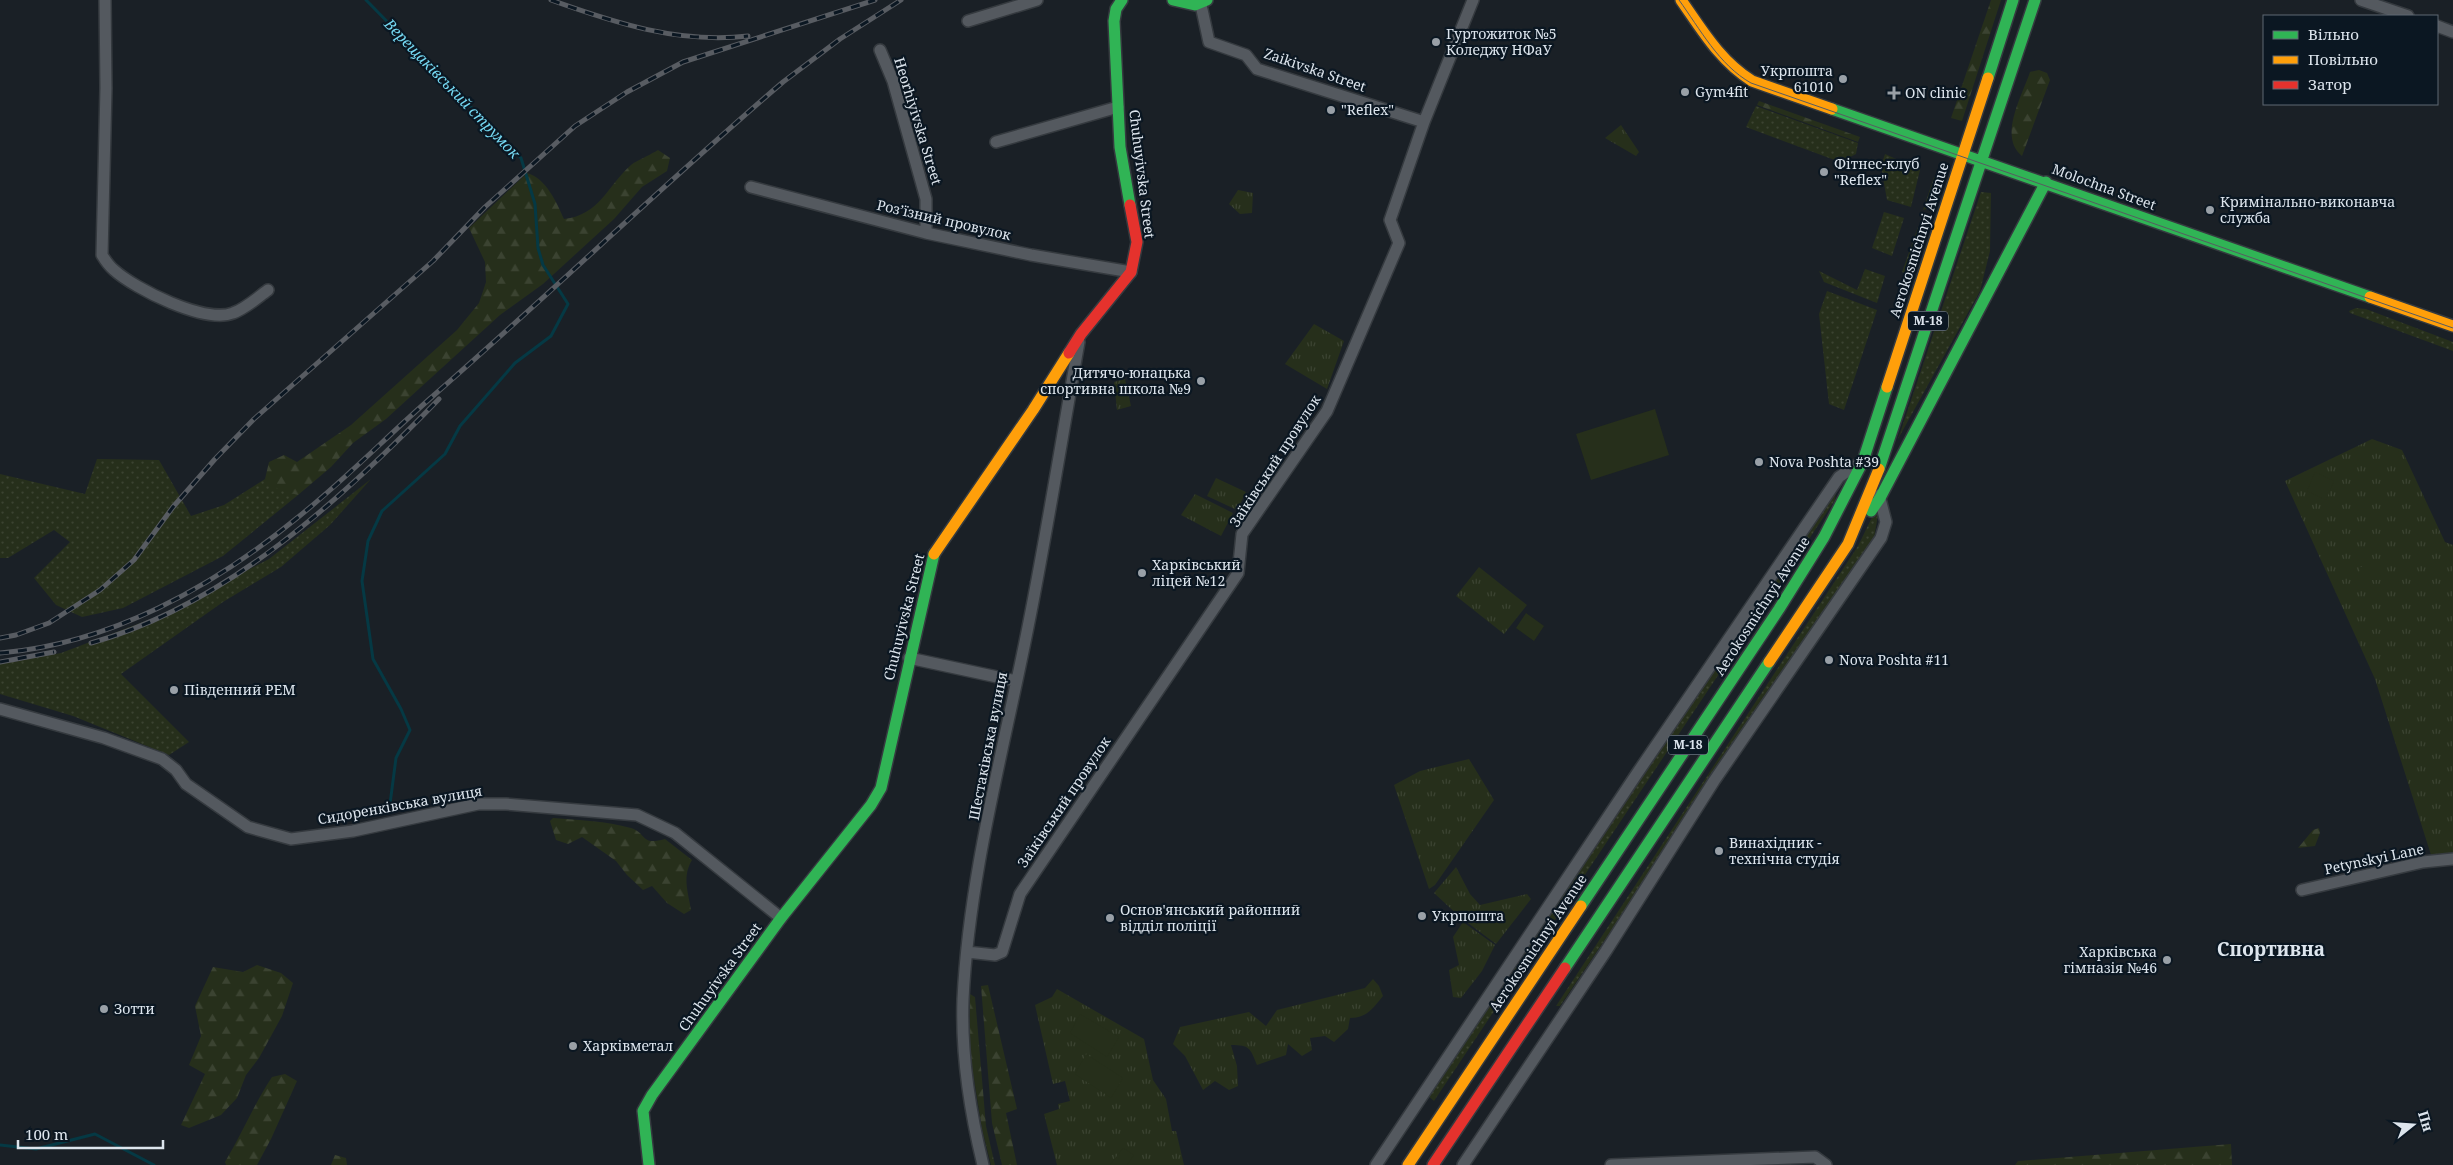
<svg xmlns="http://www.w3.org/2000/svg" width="2453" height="1165" font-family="'Noto Serif',serif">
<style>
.grass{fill:url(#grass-dots)}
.forest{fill:url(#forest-firs)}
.park{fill:url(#park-tufts)}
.pitch{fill:#262f1b}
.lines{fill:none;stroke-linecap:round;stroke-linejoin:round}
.stream{stroke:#053944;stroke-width:3}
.street-casing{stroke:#353a3f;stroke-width:14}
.fast-casing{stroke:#353a3f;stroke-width:14}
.slow-casing{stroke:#353a3f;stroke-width:14}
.jam-casing{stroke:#353a3f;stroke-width:14}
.street{stroke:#54595f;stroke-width:11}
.fast{stroke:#30b455;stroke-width:11}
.slow{stroke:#ff9f0a;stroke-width:11}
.jam{stroke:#e5322d;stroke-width:11}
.tram{stroke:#585c62;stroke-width:1}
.rail-casing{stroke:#585c62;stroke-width:5}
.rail{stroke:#0b1722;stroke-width:3;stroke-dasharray:9;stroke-linecap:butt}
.poi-dot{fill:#99a0a7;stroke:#0b1722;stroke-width:2}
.labels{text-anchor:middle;stroke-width:4.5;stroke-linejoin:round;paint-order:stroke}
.shield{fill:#0b1722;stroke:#9ea7b0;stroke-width:1}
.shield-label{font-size:12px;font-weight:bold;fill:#dde5ed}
.poi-label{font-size:14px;fill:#dde5ed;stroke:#0b1722;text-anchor:start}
.street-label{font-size:14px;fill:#dde5ed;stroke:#0b1722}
.water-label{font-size:15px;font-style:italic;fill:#75d9f3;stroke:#0b1722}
.district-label{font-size:19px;font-weight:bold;fill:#dde5ed;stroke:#0b1722}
</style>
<defs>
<pattern id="grass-dots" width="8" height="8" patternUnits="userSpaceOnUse" patternTransform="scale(1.25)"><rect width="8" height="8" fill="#262f1b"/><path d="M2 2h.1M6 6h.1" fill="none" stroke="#3b4331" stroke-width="1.8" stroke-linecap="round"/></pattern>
<pattern id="forest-firs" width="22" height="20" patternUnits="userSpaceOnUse" patternTransform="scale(1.25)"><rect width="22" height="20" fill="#262f1b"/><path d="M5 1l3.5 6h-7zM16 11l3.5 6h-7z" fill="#3b4331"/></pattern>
<pattern id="park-tufts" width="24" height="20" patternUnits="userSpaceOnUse" patternTransform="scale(1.25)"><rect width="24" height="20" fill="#262f1b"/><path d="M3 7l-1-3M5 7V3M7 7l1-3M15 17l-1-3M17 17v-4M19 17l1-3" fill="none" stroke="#3b4331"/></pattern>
</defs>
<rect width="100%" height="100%" fill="#1a2026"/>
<path class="grass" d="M 1756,106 L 1858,143 L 1856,154 L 1840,162 L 1746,127 Z
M 1885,154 L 1920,170 L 1911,207 L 1887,200 L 1881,166 Z
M 1934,177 L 1942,180 L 1934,206 L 1923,210 Z
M 1981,192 L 1991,193 L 1990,251 L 1980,291 L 1898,439 Z
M 1884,212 L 1904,218 L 1892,256 L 1872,248 Z
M 1918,227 L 1923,232 L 1908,275 L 1902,272 Z
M 1865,269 L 1885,276 L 1877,303 L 1824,282 L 1819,271 L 1857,290 Z
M 1827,291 L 1877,310 L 1844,410 L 1829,404 L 1819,314 Z
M 2356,308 L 2366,309 L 2453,342 L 2453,351 L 2350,313 L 2349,311 Z
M 97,459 L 159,460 L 191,516 L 224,505 L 265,479 L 298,495 L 223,556 L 123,608 L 82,617 L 56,605 L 34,578 L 70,542 L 54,530 L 8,558 L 0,558 L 0,474 L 85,494 Z
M 371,479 L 330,525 L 281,567 L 223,602 L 121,674 L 189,742 L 169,755 L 73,716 L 0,694 L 0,664 L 61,653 L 156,617 L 269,559 Z
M 1836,491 L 1835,500 L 1434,1101 L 1427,1095 Z
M 1874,513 L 1878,515 L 1874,538 L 1835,600 L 1560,1006 L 1556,1006 L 1858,546 Z"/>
<path class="forest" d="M 1991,0 L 2001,0 L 1962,121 L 1951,118 Z
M 2039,70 L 2047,73 L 2050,80 L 2022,156 C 1998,137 2022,96 2030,72 Z
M 1759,101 L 1860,137 L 1858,142 L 1757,105 Z
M 658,150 L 670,158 L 667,171 L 642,187 L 614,219 L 543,284 L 500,315 L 386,419 L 353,443 L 331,467 L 298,495 L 279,490 L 265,479 L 269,462 L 284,455 L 297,462 L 351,425 L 457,330 L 479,303 L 486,282 L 485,262 L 469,228 L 527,173 C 546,178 557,203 564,219 C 600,215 607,186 631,165 C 634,162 652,154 658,150 Z
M 553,818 C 579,820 606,821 631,828 C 647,833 640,846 665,839 L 692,860 C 682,877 688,891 691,910 L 684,914 L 667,903 L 652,886 L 643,890 L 627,875 L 616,861 L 582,837 L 568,844 L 556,840 L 550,821 Z
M 2319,828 L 2320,833 L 2315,846 L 2298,848 L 2313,830 Z
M 257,965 L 281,973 L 293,983 L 282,1016 L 259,1058 L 246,1075 L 237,1098 L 221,1115 L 189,1128 L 181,1125 L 205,1074 L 189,1065 L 201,1036 L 195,1006 L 213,967 L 243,972 Z
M 988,985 L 1017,1109 L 1006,1113 L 1017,1165 L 1002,1165 L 992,1123 L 981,986 Z
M 970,994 L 975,997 L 986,1126 L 995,1165 L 991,1165 L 982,1129 L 969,1048 Z
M 285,1074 L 297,1081 L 271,1139 L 257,1165 L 226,1165 L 225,1162 C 242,1134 254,1104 272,1077 Z
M 2231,1144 L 2232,1165 L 2015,1165 L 2018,1161 Z
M 335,1155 L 346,1158 L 347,1165 L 331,1165 Z"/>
<path class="park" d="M 1621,125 L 1639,152 L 1636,156 L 1605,138 Z
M 1238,190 L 1253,193 L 1252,213 L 1240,214 L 1229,204 Z
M 1314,324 L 1344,341 L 1327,389 L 1285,364 Z
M 1125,379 L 1131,406 L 1117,410 L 1114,382 Z
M 2372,439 L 2402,450 L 2445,542 L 2453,545 L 2453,855 L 2432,858 L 2375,679 L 2285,481 Z
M 1216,478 L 1246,492 L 1237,510 L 1207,496 Z
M 1195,494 L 1233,513 L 1221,536 L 1181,515 Z
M 1479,567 L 1527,605 L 1504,634 L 1456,596 Z
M 1469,759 L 1494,800 L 1435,885 L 1429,889 L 1394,785 L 1420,771 Z
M 1456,867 L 1470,894 L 1480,905 L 1527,894 L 1531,899 L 1496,944 L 1460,917 L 1434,893 Z
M 1463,922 L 1495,945 L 1482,971 L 1461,998 L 1453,997 L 1449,970 L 1459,965 L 1453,937 Z
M 1373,979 L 1379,986 L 1383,996 C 1373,1008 1367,1018 1350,1018 L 1348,1029 L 1334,1042 L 1325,1036 L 1310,1038 L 1312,1050 L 1302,1056 L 1288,1044 L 1286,1055 L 1257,1065 C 1250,1048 1250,1045 1231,1045 L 1237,1066 L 1238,1086 L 1229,1090 L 1215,1081 L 1203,1090 L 1185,1056 L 1173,1044 L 1180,1027 L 1249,1012 L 1266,1026 L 1277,1010 L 1365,988 Z
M 1057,989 L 1144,1039 L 1153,1080 L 1166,1099 L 1172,1131 L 1176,1131 L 1184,1165 L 1057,1165 L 1044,1114 L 1059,1109 L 1058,1104 L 1070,1101 L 1065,1081 L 1053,1084 L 1035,1005 L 1052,997 Z"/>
<path class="pitch" d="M 1655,409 L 1669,455 L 1591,480 L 1576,434 Z
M 2315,472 L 2334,481 L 2326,500 L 2307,491 Z
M 2360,567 L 2379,567 L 2379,580 L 2360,580 Z
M 1526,613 L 1544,626 L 1534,641 L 1516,628 Z
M 1080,1014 L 1119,1037 L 1107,1057 L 1070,1033 Z
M 1086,1054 L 1123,1078 L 1111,1098 L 1075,1074 Z
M 1123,1148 L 1134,1155 L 1127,1165 L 1110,1165 Z"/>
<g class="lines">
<path class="stream" d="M 366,0 L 521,158 L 535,204 L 538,248 L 543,265 L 568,304 L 551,336 L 515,363 L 460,426 L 445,454 L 382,511 L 368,541 L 362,581 L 373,659 L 401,709 L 410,730 L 396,758 L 390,804
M 0,1145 L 36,1149 L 95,1134 L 154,1165"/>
<g class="street-casing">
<path id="street" d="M 105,0 L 106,88 L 102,255 C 105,260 109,266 114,270 C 135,289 205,324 233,313 C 245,309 257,298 268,290
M 2361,0 L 2408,16
M 1201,5 L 1209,42 L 1246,55 L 1257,69 L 1424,122
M 968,21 L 1037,0
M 2437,26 L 2453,32
M 880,50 L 893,81 L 926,199 L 926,233
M 996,142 L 1118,107
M 751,187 L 926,233 L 1031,255 L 1131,272
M 909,658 L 1016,681
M 0,709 L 104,738 L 162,759 L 176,770 L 186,784 L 248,827 L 291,839 L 353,831 L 478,804 L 506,804 L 637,815 L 675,833 L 781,918
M 2302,890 L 2423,862 L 2453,859
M 967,952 L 995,955 L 1002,952 L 1020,894 L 1238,573 L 1242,534 L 1327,411 L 1399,243 L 1390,220 L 1424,122 L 1473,0
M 983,1165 C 970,1112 961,1054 963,999 C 969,874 1004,749 1028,627 C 1047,532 1062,437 1079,342
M 1376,1165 L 1638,772 L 1839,477 L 1861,462
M 1463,1165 L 1606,951 L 1714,781 L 1881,538 L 1886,522 L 1879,495
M 1611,1165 L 1815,1157 L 1826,1165"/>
</g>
<g class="fast-casing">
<path id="fast" d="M 1122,0 L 1116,9 L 1114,21 L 1120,147 L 1130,205
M 1173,0 L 1195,5 L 1207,0
M 1988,78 L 2013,0
M 1832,109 L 2370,297
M 1879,469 L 2035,0
M 1871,511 L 1880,498 L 2046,182
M 1581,906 L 1779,609 L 1824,537 L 1863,461 L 1887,387
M 1565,968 L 1769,662
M 649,1165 L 643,1111 L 652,1095 L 781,918 L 871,805 L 881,788 L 934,554"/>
</g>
<g class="slow-casing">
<path id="slow" d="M 1681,0 C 1702,30 1720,61 1752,81 L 1832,109
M 2370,297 L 2453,326
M 1887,387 L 1988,78
M 934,554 L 1033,410 L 1069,353
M 1769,662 L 1848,544 L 1879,469
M 1408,1165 L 1581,906"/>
</g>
<g class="jam-casing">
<path id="jam" d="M 1069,353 L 1081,334 L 1131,272 L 1137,242 L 1130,205
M 1433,1165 L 1565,968"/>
</g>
<use href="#street" class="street"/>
<use href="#fast" class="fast"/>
<use href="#slow" class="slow"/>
<use href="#jam" class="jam"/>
<path class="tram" d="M 1679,0 C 1700,29 1719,65 1751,83 L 2453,328"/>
<g class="rail-casing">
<path id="rail" d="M 551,0 C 615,23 679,44 748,36
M 0,638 L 16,635 L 49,623 L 100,590 L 134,560 L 173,507 L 215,459 L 254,419 L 433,261 L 485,207 L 575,126 L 627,92 L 683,62 L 875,0
M 91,643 C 227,605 343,498 439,399
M 0,653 C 110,644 213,587 297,518 C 345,480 387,436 433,396 C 551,293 664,184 783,82 L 840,39 L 901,0
M 0,662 L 54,652"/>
</g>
<use href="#rail" class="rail"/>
</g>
<g class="poi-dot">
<circle cx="1436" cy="42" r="5"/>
<circle cx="1843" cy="79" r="5"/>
<circle cx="1685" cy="92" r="5"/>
<path d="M1891.5 85.5h5v5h5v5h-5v5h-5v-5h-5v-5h5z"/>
<circle cx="1331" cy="110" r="5"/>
<circle cx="1824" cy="172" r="5"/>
<circle cx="2210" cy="210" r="5"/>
<circle cx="1201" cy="381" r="5"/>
<circle cx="1759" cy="462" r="5"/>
<circle cx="1142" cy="573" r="5"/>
<circle cx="1829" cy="660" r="5"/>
<circle cx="174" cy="690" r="5"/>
<circle cx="1719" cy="851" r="5"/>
<circle cx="1422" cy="916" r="5"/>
<circle cx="1110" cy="918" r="5"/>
<circle cx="2167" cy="960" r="5"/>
<circle cx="104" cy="1009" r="5"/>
<circle cx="573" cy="1046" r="5"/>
</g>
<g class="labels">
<g class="shield">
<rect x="1908" y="311.5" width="40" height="19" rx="4"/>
<rect x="1668" y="735.5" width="40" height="19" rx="4"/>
</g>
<g class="shield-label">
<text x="1928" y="325">М-18</text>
<text x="1688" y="749">М-18</text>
</g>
<g class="poi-label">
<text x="1446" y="39">Гуртожиток №5<tspan x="1446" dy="16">Коледжу НФаУ</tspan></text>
<text x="1833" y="76" text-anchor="end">Укрпошта<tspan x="1833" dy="16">61010</tspan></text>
<text x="1695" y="97">Gym4fit</text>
<text x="1905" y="98">ON clinic</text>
<text x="1341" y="115">"Reflex"</text>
<text x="1834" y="169">Фітнес-клуб<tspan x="1834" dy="16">"Reflex"</tspan></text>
<text x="2220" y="207">Кримінально-виконавча<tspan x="2220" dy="16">служба</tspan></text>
<text x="1191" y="378" text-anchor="end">Дитячо-юнацька<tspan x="1191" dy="16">спортивна школа №9</tspan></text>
<text x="1769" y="467">Nova Poshta #39</text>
<text x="1152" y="570">Харківський<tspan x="1152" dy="16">ліцей №12</tspan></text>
<text x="1839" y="665">Nova Poshta #11</text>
<text x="184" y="695">Південний РЕМ</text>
<text x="1729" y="848">Винахідник -<tspan x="1729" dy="16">технічна студія</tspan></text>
<text x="1120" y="915">Основ'янський районний<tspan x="1120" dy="16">відділ поліції</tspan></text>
<text x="1432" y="921">Укрпошта</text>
<text x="2157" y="957" text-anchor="end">Харківська<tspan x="2157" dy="16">гімназія №46</tspan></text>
<text x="114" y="1014">Зотти</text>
<text x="583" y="1051">Харківметал</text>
</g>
<g class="street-label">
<text transform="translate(1315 70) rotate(19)" y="5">Zaikivska Street</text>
<text transform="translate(918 121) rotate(73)" y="5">Heorhiyivska Street</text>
<text transform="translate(1142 174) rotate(83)" y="5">Chuhuyivska Street</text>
<text transform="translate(2104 187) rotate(20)" y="5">Molochna Street</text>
<text transform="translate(944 220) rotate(13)" y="5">Роз’їзний провулок</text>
<text transform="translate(1919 240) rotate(-72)" y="5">Aerokosmichnyi Avenue</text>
<text transform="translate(1275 461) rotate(-57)" y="5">Заїківський провулок</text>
<text transform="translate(1762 606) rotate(-57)" y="5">Aerokosmichnyi Avenue</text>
<text transform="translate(904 617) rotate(-76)" y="5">Chuhuyivska Street</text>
<text transform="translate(988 746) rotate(-79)" y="5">Шестаківська вулиця</text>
<text transform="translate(1064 802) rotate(-56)" y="5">Заїківський провулок</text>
<text transform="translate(400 805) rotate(-10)" y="5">Сидоренківська вулиця</text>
<text transform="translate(2374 859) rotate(-12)" y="5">Petynskyi Lane</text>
<text transform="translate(1538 943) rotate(-56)" y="5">Aerokosmichnyi Avenue</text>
<text transform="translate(720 977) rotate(-54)" y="5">Chuhuyivska Street</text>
</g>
<g class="water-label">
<text transform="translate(452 89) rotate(46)" y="5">Верещаківський струмок</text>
</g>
<g class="district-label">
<text x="2271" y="956">Спортивна</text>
</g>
</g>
<rect x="2263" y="15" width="175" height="90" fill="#0b1722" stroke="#5f6973"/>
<rect x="2273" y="31" width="25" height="8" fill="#30b455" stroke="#5f6973"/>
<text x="2308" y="40" font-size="15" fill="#dde5ed">Вільно</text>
<rect x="2273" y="56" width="25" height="8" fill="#ff9f0a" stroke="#5f6973"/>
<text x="2308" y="65" font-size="15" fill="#dde5ed">Повільно</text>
<rect x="2273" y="81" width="25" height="8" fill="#e5322d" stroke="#5f6973"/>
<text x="2308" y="90" font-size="15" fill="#dde5ed">Затор</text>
<g transform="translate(2413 1125) rotate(73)" stroke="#0b1722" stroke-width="4" paint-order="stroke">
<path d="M0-4L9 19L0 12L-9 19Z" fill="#dde5ed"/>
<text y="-8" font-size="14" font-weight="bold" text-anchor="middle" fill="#dde5ed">Пн</text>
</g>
<path d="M18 1140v8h145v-8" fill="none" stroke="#dde5ed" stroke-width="2.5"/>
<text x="25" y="1140" font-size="15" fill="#dde5ed" stroke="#0b1722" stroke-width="4" paint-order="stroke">100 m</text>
</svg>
